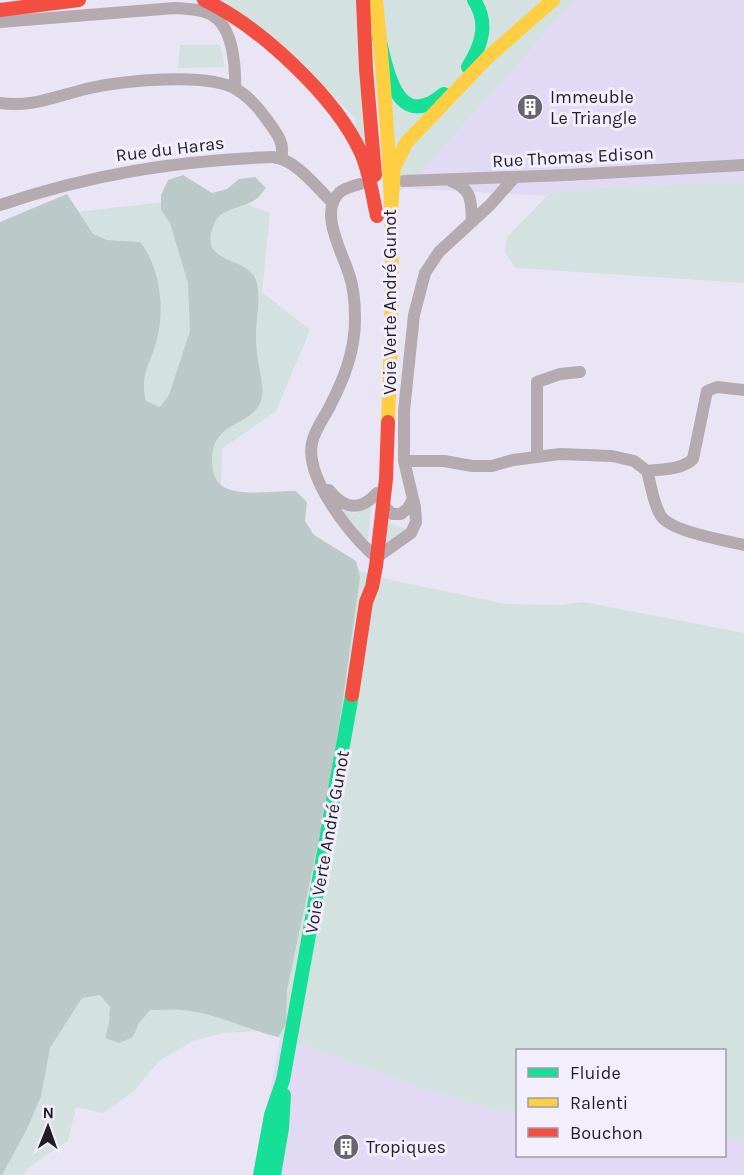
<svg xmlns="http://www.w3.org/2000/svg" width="744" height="1175" font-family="Karla,sans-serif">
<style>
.built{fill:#e2d9f4}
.green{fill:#d3e1e0}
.forest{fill:#bbcac9}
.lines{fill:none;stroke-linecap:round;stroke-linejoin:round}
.street{stroke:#b5aab0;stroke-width:12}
.fast{stroke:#16e098;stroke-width:14}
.slow{stroke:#ffcf43;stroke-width:14}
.jam{stroke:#f24e42;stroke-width:14}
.labels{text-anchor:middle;stroke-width:6;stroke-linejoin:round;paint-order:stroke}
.poi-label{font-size:18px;fill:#221e29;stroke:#f2eefb;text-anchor:start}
.street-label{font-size:18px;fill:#221e29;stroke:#f2eefb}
</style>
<rect width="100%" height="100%" fill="#eae5f5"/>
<path class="built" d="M 575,0 L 744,0 L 744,181 L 574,189 L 547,196 L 403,188 Z
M 280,1038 L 496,1110 L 517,1112 L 518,1156 L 724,1156 L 725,1137 L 744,1140 L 744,1175 L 254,1175 Z"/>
<path class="green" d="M 223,0 L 358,0 L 368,152 L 356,131 L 355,118 L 331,94 Z
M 387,0 L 575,0 L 419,173 L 390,201 L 364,3 Z
M 180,45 L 220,45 L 225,67 L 178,68 Z
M 744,181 L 744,283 L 516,268 L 505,253 L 507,237 L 547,196 L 574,189 Z
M 223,196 L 270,213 L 262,292 L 310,330 L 276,411 L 222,449 L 221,492 L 351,568 L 395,581 L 507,604 L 559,605 L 584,602 L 744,633 L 744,1140 L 725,1137 L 724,1050 L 518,1050 L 517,1112 L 496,1110 L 422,1088 L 348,1061 L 259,1031 L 223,1033 L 193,1041 L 159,1061 L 134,1091 L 103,1113 L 76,1107 L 68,1141 L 29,1167 L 23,1175 L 0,1175 L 0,226 C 74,210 148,204 223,196 Z
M 371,507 L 368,540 L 366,540 L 343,511 L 356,513 Z
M 386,522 L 407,529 L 387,547 Z"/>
<path class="forest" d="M 183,175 L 212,193 L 227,189 L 239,179 L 255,177 L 266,188 C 262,193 259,198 253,201 C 242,208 221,209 215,222 C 196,263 241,256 254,276 C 263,291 255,322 256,339 C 256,354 260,369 262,384 C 268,430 211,414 212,460 C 212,467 213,476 218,482 C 231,499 276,490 296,491 L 307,502 L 305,521 L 314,535 L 356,561 L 360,577 L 332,777 L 287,990 L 286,1024 L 278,1037 C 247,1029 214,1013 183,1010 C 172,1009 161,1010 150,1010 L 139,1023 L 133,1037 L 119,1043 L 105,1038 L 109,1023 L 110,1007 L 100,995 L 82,998 L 50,1048 L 41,1096 L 27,1129 L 2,1175 L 0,1175 L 0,222 L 67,194 L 93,234 L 107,240 L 140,242 C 160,267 165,308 157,339 C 151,364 139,373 146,401 L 160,407 L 169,395 L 190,331 L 188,283 L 170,223 L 161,210 L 161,195 L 168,180 Z"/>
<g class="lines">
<path class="street" d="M 0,22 L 175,8 C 188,9 205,9 216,18 C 233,31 236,68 235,88
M 0,103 C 31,108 60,95 90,88 C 122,81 207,72 236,89 C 248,96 257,106 265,117 C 274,130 286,142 281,158
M 404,181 L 567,175 L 744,165
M 451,181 C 473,189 471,202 472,222
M 360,184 C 353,186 344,188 339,193 C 319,212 342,252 349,274 C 354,288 355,304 355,319 C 355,353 343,381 328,410 C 322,420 314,432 312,443 C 305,477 347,530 371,553
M 0,205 C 92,174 175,161 272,157 C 296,159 315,186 332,202
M 537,456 L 537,382 L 560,374 L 580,372
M 404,461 L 444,461 L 472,466 L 492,466 L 513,460 L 560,454 L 612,456 L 634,461 L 647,471 C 663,469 681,470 693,459 L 707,391 L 717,387 L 744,390
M 647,471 C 651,484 653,504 661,516 C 672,532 724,540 744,545
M 329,490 C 344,509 360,512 377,493
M 383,505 L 392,514 L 401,514 L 408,508 L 413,499
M 377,557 L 411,533 L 416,522 L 415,507 L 404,461 L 404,411 L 414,315 L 425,273 L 439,252 L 490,205 L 514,178"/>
<path class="fast" d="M 379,38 C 385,60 393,119 428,104 C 434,102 439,97 444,94
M 468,67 C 482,45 489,23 474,0
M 260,1175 L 271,1115 L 283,1080 L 352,695
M 274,1175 L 282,1128 L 284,1095"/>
<path class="slow" d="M 376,0 C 383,70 389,140 391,211 C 393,281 391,352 388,422
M 391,212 L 394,168 L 406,143 L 488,57 L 553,0"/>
<path class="jam" d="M 204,0 C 259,26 336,97 361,153 C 370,173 372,195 377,216
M 363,0 L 366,69 L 375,175
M 0,10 L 79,0
M 352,695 L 366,602 L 372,587 L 376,566 L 386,479 L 388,422"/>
</g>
<defs>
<g id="building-disc" transform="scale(1.35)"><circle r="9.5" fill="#686470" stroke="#f2eefb"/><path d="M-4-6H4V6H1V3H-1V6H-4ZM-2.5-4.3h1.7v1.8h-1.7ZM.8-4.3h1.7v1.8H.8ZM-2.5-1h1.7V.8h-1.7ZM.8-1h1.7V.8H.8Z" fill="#fff"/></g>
</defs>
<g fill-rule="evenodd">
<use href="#building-disc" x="530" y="107"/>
<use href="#building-disc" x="346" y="1147"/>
</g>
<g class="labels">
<g class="poi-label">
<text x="550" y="103">Immeuble<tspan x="550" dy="21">Le Triangle</tspan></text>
<text x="366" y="1153">Tropiques</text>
</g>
<g class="street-label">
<text transform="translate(170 149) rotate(-7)" y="6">Rue du Haras</text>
<text transform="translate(573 157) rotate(-3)" y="6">Rue Thomas Edison</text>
<text transform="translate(390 302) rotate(-90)" y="6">Voie Verte André Gunot</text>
<text transform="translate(327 842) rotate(-80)" y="6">Voie Verte André Gunot</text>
</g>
</g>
<rect x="516" y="1049" width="210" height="108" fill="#f2eefb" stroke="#9f9ba7" stroke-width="1.5"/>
<rect x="528" y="1068" width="30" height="9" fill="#16e098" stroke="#9f9ba7" stroke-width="1.5"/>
<text x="570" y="1079" font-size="18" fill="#221e29">Fluide</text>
<rect x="528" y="1098" width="30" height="9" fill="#ffcf43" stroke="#9f9ba7" stroke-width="1.5"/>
<text x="570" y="1109" font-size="18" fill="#221e29">Ralenti</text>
<rect x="528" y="1128" width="30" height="9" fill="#f24e42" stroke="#9f9ba7" stroke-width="1.5"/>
<text x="570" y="1139" font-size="18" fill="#221e29">Bouchon</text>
<g transform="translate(48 1127) rotate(1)" stroke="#f2eefb" stroke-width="4.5" paint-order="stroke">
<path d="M0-4.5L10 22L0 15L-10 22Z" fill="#221e29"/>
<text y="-9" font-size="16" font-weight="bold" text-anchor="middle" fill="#221e29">N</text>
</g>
</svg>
